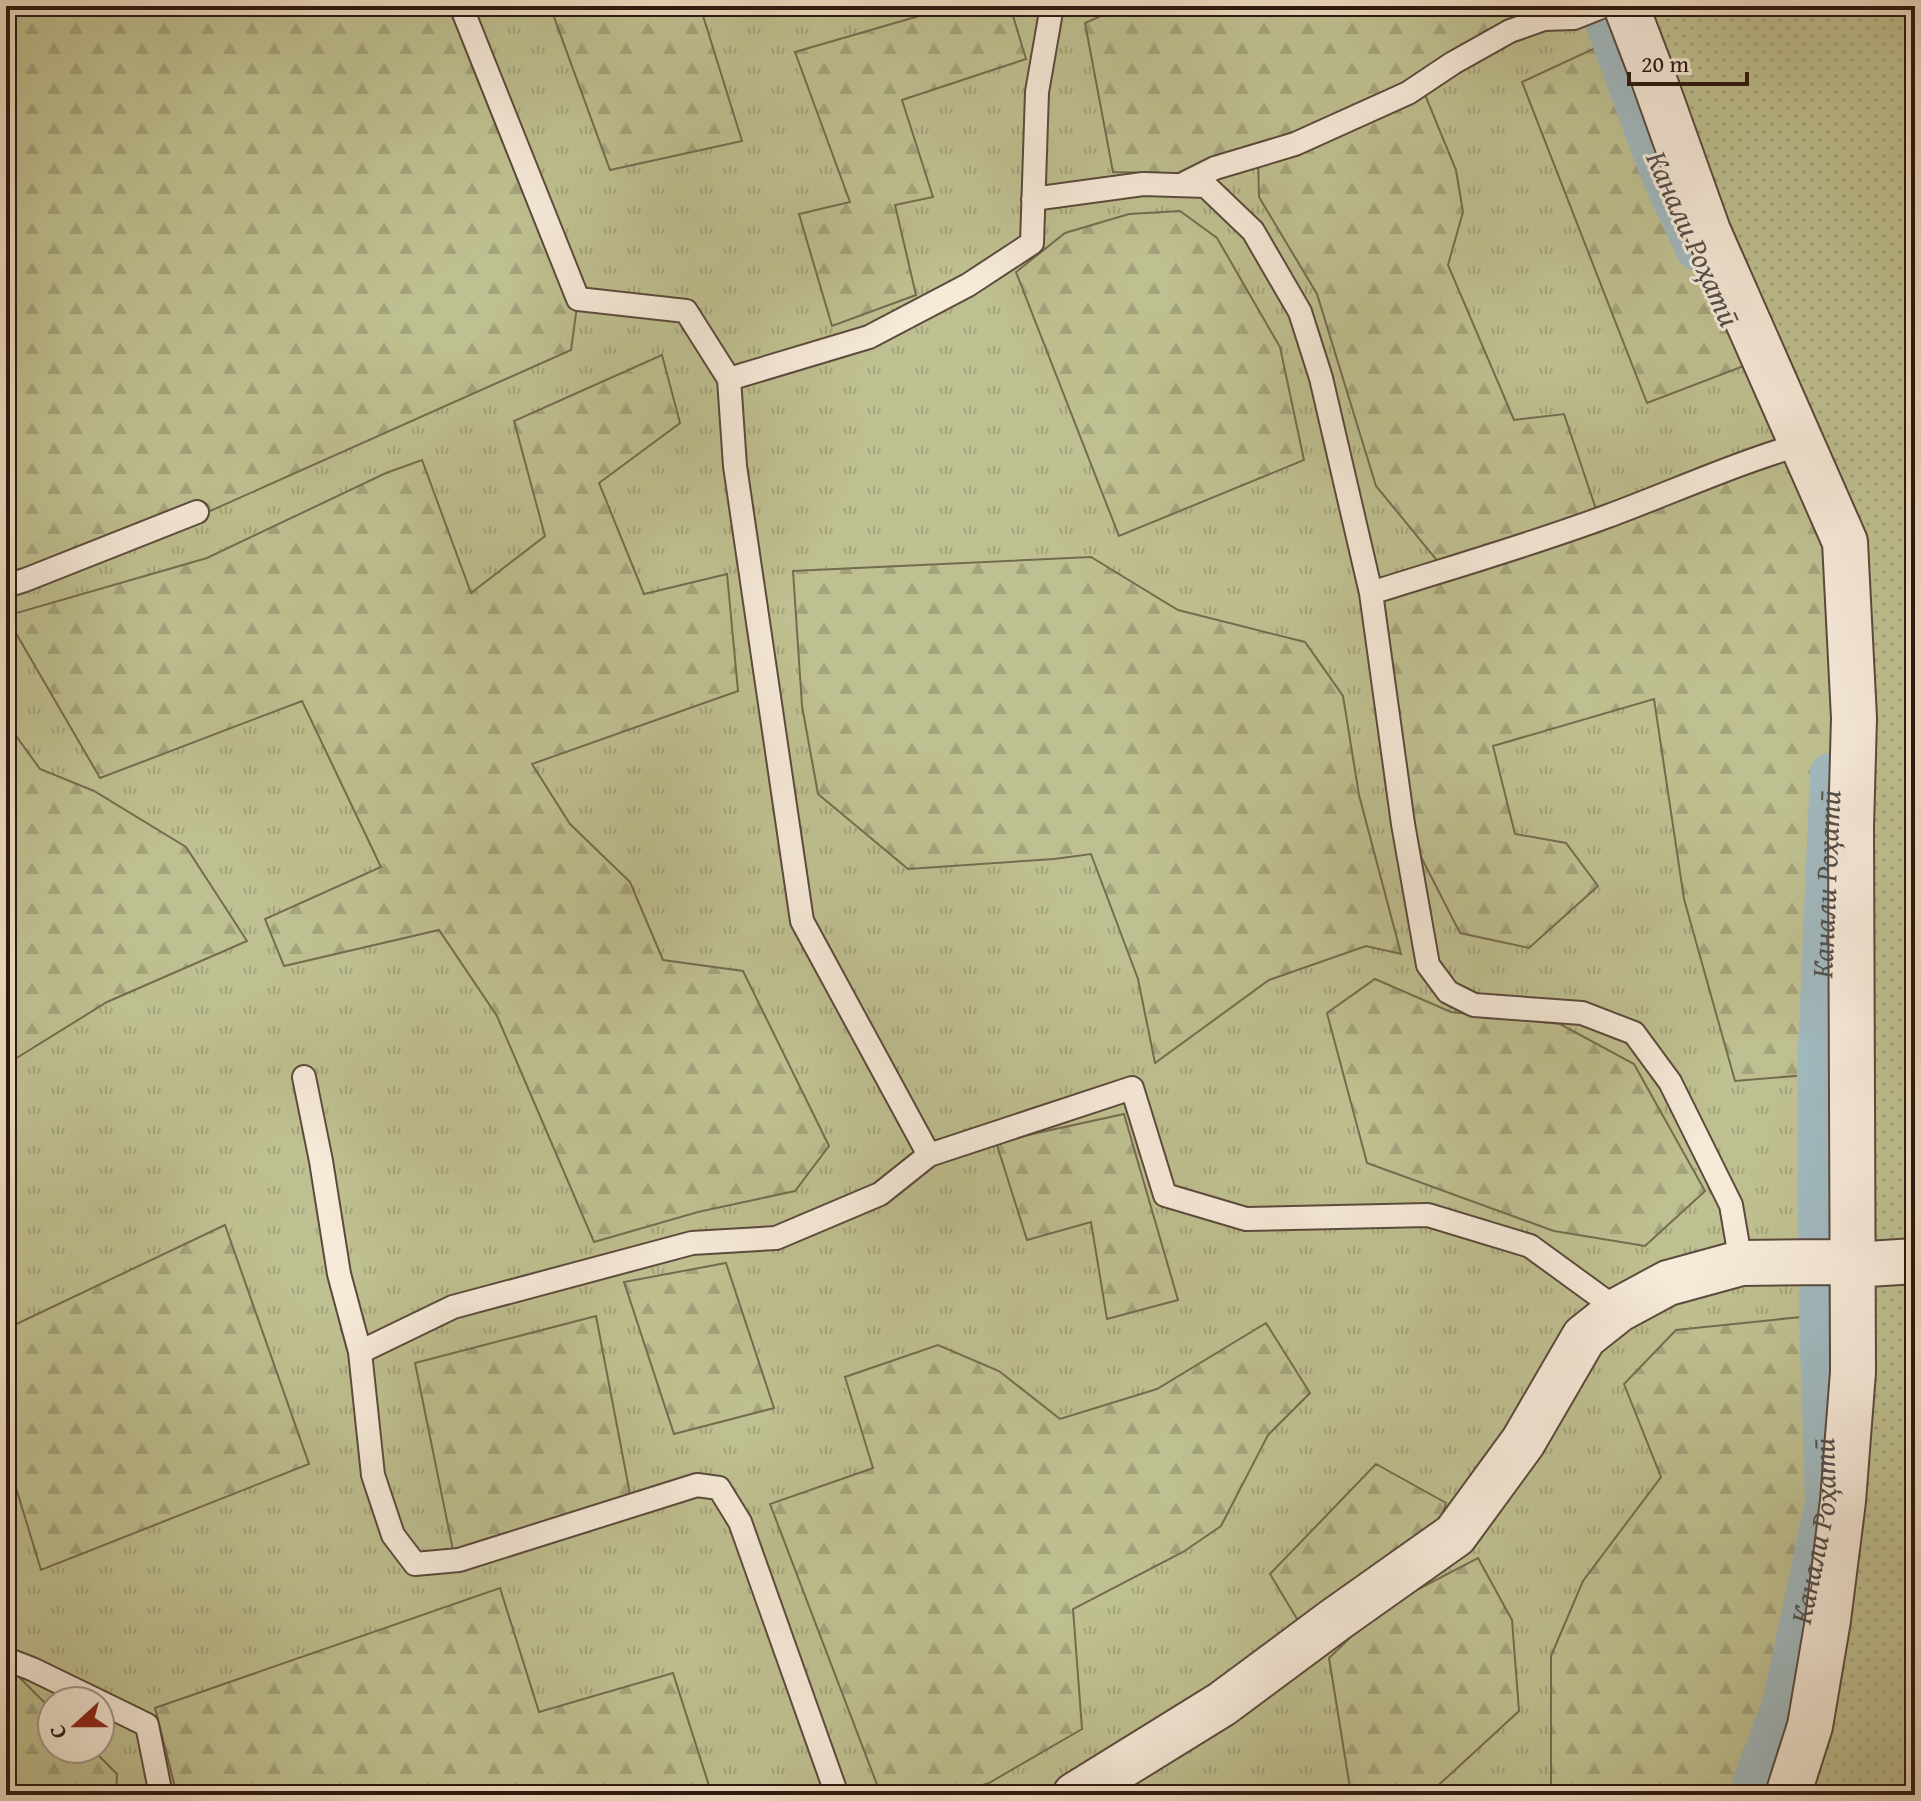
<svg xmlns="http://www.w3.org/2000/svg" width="1921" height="1801" font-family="'Gentium Book Plus',serif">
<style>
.grass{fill:url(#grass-tufts);stroke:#756c50;stroke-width:2;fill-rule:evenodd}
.forest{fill:url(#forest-firs);stroke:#756c50;stroke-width:2}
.garden{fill:url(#garden-dots);stroke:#756c50;stroke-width:2}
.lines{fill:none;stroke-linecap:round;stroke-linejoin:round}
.canal{stroke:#a1b9bf;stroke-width:42}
.service-casing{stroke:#5c4a3c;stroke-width:26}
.minor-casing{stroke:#5c4a3c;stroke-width:48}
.service{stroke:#f6ead9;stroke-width:22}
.minor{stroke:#f6ead9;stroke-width:44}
.labels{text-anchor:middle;stroke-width:6;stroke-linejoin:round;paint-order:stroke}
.water-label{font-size:30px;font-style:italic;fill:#54514d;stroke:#f6ead9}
</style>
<defs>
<pattern id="grass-tufts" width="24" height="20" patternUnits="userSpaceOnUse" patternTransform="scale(2)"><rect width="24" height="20" fill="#bfc091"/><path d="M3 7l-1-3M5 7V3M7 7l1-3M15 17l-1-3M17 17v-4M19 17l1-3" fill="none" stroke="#a4a47c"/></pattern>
<pattern id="forest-firs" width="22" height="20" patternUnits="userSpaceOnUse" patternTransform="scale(2)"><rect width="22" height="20" fill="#bfc091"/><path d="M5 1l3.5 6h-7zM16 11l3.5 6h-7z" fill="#a4a47c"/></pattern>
<pattern id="garden-dots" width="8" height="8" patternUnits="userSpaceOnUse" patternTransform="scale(2)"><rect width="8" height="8" fill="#bfc091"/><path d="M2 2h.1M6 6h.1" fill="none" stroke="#a4a47c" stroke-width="1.8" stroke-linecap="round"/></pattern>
</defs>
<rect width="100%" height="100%" fill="#f1dec4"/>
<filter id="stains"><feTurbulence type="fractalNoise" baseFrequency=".0025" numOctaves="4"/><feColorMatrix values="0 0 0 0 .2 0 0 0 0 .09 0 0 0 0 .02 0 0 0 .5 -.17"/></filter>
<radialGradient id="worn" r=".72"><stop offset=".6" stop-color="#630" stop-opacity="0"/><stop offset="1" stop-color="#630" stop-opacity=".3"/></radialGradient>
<path class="grass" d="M 6,6 L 1595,6 L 1662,175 L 1782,437 L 1824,550 L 1826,1503 L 1749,1795 L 6,1795 ZM 52,1701 L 100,1701 L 100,1749 L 52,1749 Z"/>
<path class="forest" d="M 6,6 L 461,6 L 578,299 L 571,350 L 163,532 L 6,579 Z
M 550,6 L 700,6 L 742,141 L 610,170 Z
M 924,6 L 1010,6 L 1026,59 L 902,100 L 933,197 L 895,205 L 916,295 L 832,326 L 799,214 L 850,202 L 795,52 L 926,14 Z
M 1123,6 L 1566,6 L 1568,12 L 1423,90 L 1456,170 L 1463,212 L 1448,265 L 1514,420 L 1564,414 L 1601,524 L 1788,453 L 1824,550 L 1837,655 L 1818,1074 L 1735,1081 L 1684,899 L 1654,699 L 1493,746 L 1515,834 L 1566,843 L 1598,886 L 1529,948 L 1460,933 L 1416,847 L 1384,601 L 1449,575 L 1376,486 L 1317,294 L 1259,197 L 1258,155 L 1205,174 L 1113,172 L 1085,23 Z
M 1608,42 L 1662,175 L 1749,364 L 1647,403 L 1522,82 Z
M 1180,211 L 1217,238 L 1280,347 L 1304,460 L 1119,536 L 1016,272 L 1065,233 L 1129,214 Z
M 662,355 L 680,423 L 599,483 L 644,594 L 727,574 L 738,691 L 532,764 L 570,824 L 630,882 L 663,960 L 743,971 L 829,1146 L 795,1191 L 698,1212 L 594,1242 L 497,1016 L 439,930 L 284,966 L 265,919 L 381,867 L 302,701 L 100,778 L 6,616 L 207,558 L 386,473 L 422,460 L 471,593 L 545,536 L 514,421 Z
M 1091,557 L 1178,610 L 1305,642 L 1343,696 L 1359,795 L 1401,954 L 1366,946 L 1269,980 L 1155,1063 L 1138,979 L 1091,854 L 1054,859 L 908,869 L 818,794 L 802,706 L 793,571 Z
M 6,722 L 40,769 L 94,791 L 186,847 L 247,941 L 107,1002 L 15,1059 L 6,1066 Z
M 1375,979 L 1451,1012 L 1560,1024 L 1634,1064 L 1705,1191 L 1645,1246 L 1554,1231 L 1367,1163 L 1327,1013 Z
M 1124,1114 L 1178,1300 L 1107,1319 L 1091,1222 L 1027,1240 L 996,1142 Z
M 225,1225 L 309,1464 L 41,1570 L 6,1455 L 6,1329 Z
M 726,1263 L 774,1408 L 674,1434 L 624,1282 Z
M 1820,1315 L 1826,1503 L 1783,1705 L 1749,1795 L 1551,1795 L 1551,1656 L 1583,1581 L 1661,1477 L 1624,1384 L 1676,1330 Z
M 596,1316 L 630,1494 L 453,1550 L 415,1363 Z
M 1266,1323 L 1310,1393 L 1268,1435 L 1221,1526 L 1183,1552 L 1073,1609 L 1082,1729 L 989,1783 L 950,1795 L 881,1795 L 770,1504 L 873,1468 L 845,1377 L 938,1345 L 999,1371 L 1060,1419 L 1157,1389 Z
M 1376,1464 L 1446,1503 L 1431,1553 L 1311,1642 L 1270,1574 Z
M 1478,1558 L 1512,1620 L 1519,1711 L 1430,1793 L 1351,1794 L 1329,1658 L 1380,1609 Z
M 500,1588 L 539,1712 L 673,1673 L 712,1795 L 177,1795 L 155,1708 Z
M 6,1671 L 18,1676 L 52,1710 L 52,1749 L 92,1749 L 117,1774 L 116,1795 L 6,1795 Z"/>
<path class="garden" d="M 1595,6 L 1915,6 L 1915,1795 L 1749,1795 L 1783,1705 L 1826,1503 L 1820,1315 L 1818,1074 L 1837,655 L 1824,550 L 1782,437 L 1608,42 Z"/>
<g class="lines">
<g class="canal">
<path d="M 1600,6 L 1662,175 L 1697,250"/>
<path id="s1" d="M 1749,1795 L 1783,1705 L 1826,1503 L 1820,1315 L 1818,1074 L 1831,774"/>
</g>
<g class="service-casing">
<path id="service" d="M 461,6 L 578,299 L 686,311 L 729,379 L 735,466 L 802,921 L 929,1155 L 1132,1088 L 1165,1195 L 1246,1219 L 1428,1215 L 1530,1246 L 1618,1310
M 1185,183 L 1215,168 L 1295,144 L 1408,93 L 1453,63 L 1510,31 L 1544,19 L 1574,18 L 1604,6
M 1033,199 L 1143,184 L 1206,186 L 1253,231 L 1300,312 L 1321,378 L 1371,593 L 1403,824 L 1428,965 L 1448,992 L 1474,1005 L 1582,1013 L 1634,1033 L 1670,1082 L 1731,1205 L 1741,1263
M 729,379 L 869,337 L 968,285 L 1032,243 L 1037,92 L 1052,6
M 6,586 L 25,580 L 197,512
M 1371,593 C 1450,568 1530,545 1608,516 C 1673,492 1736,463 1802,444
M 304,1077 L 321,1161 L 339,1274 L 360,1352
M 6,1659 L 32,1669 L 98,1701
M 100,1702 L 147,1725 L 161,1795
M 837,1795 L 740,1522 L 719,1488 L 697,1485 L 459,1560 L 415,1564 L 393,1535 L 373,1475 L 360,1352 L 453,1307 L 692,1243 L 776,1238 L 880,1194 L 929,1155"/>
</g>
<g class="minor-casing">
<path id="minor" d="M 1626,6 L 1652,74 L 1708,231 L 1845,542 L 1854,718 L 1851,827 L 1853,1372 L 1843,1501 L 1828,1620 L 1810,1726 L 1788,1795
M 1075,1795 L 1222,1704 L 1335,1620 L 1455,1535 L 1523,1442 L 1584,1337 L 1618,1310 L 1668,1283 L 1741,1263 L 1832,1262 L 1852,1265 L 1915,1261"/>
</g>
<use href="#service" class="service"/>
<use href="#minor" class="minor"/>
</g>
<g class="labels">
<g class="water-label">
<text transform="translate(1693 239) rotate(66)" y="10">Канали Роҳатӣ</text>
<text dy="10" stroke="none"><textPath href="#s1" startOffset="922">Канали Роҳатӣ</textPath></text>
<text dy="10" stroke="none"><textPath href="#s1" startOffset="274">Канали Роҳатӣ</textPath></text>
</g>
</g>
<rect width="1921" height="1801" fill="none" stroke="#f1dec4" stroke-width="32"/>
<rect x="8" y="8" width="1905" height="1785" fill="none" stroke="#2b190f" stroke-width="4"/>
<rect x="16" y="16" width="1889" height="1769" fill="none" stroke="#2b190f" stroke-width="2"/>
<g transform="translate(76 1725) rotate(249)"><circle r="38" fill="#f6ead9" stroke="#a59688" stroke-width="2"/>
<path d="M0-6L14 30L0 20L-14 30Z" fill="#8f2418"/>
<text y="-12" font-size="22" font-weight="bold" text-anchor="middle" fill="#2b190f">С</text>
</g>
<path d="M1629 72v12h118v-12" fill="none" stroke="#2b190f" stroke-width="4"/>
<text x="1641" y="72" font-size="24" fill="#2b190f" stroke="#f6ead9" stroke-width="6" paint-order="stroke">20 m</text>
<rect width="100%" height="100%" filter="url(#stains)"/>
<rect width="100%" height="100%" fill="url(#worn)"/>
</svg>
